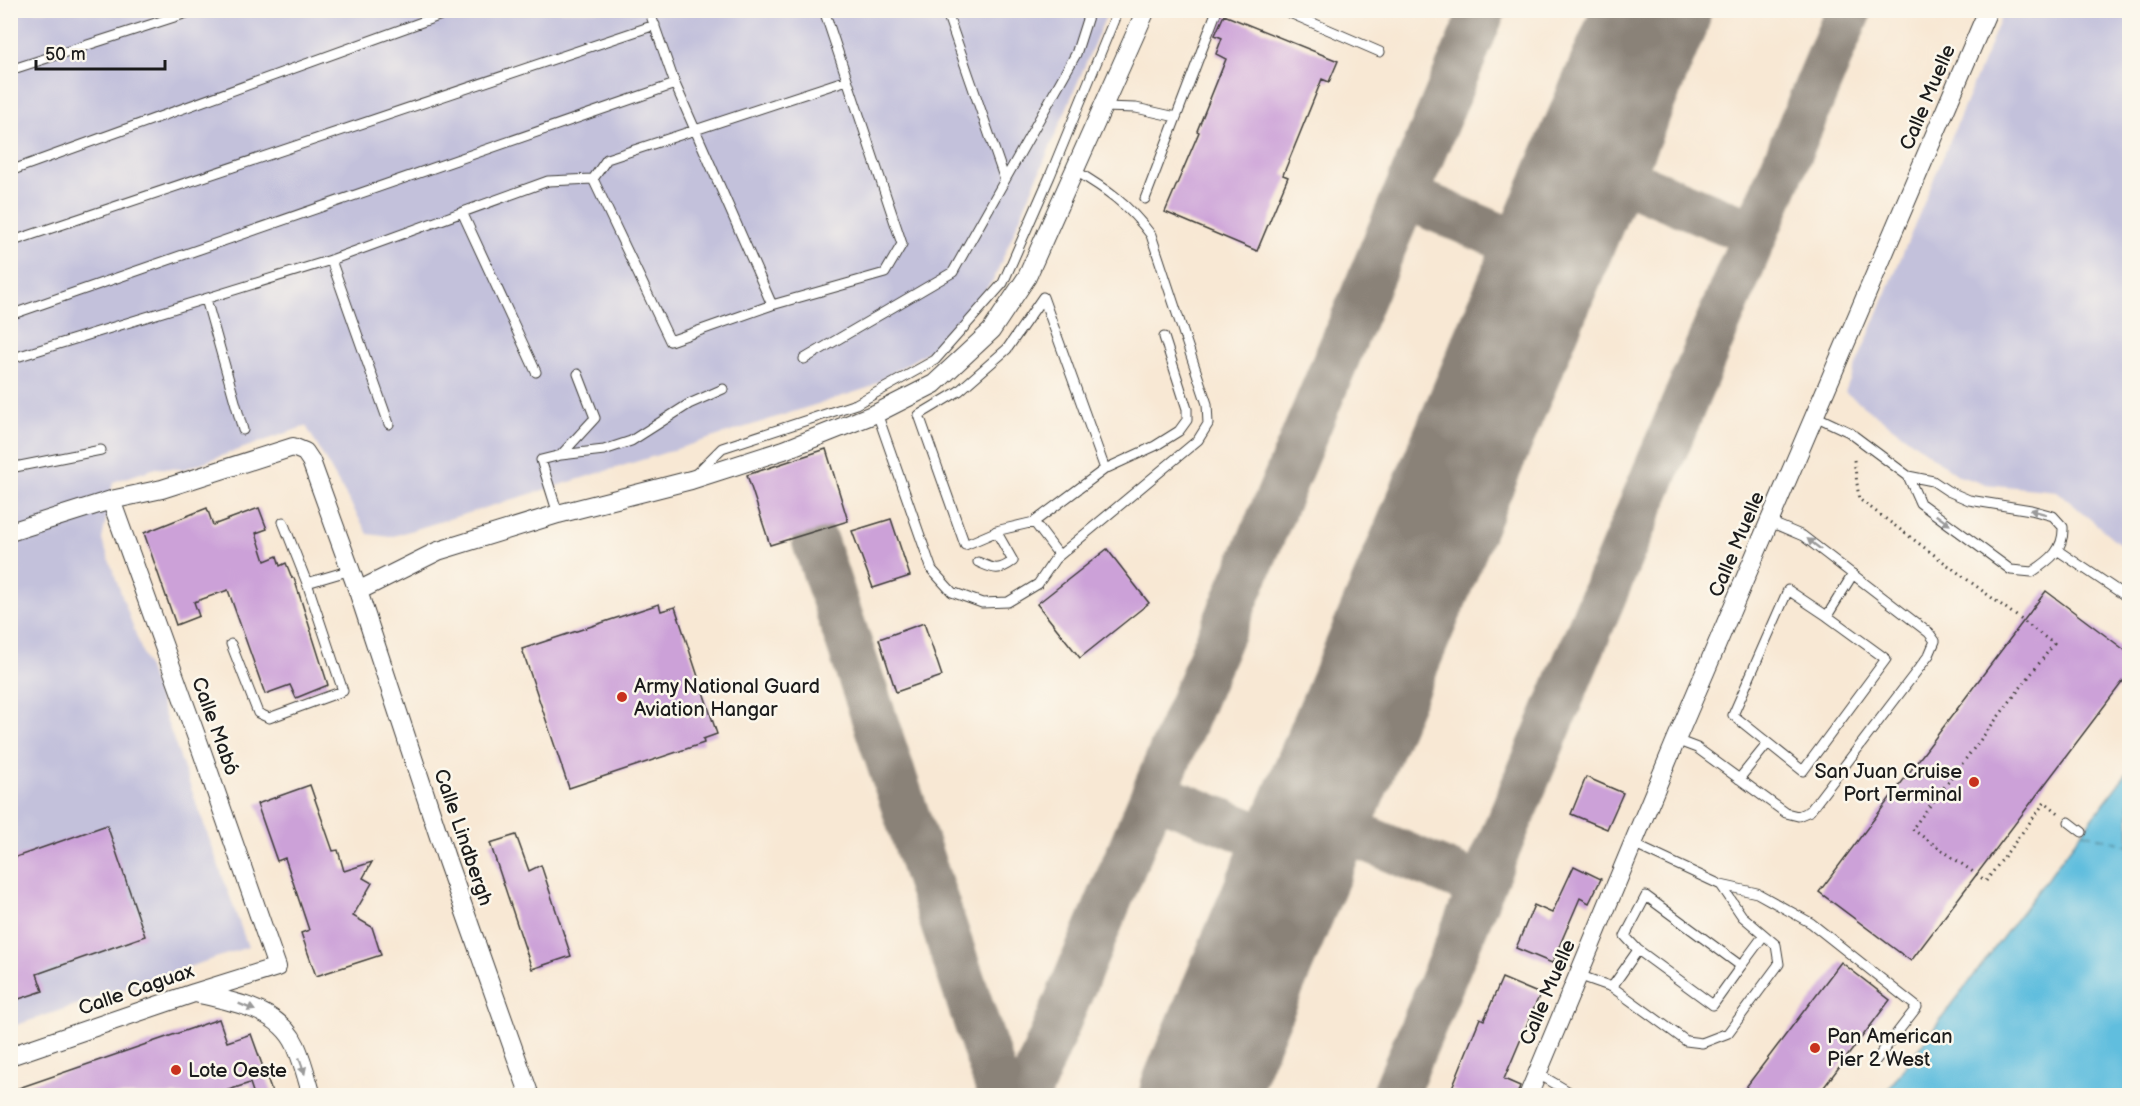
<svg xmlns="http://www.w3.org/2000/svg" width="2140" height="1106" font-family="'Balsamiq Sans',sans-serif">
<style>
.industrial{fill:#c3c1db}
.water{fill:#60bede;stroke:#3e6d7d;stroke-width:1.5}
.pier{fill:#f8e8d4}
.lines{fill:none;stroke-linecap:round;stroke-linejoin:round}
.ferry{stroke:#375d6a;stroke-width:1.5;stroke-dasharray:8 6;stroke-linecap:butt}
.taxiway{stroke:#8a8278;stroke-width:46}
.runway{stroke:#8a8278;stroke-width:116}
.building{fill:#cca1d8}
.lane-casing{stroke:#3d3b38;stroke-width:11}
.street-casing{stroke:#3d3b38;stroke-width:20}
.path{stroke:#3d3b38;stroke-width:3;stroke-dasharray:1.5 4.5;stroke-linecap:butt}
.lane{stroke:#fff;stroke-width:9}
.street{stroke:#fff;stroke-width:18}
.oneway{fill:#999}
.poi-dot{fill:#c8321e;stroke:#fbf7ec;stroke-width:2}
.labels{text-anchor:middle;stroke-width:5;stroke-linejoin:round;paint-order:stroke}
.street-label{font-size:20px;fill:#1c1c1c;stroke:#fbf7ec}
.poi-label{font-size:20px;fill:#1c1c1c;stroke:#fbf7ec;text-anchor:start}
</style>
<rect width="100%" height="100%" fill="#fbf7ec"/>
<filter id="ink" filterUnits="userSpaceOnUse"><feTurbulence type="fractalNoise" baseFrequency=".0167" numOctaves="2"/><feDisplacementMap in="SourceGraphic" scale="12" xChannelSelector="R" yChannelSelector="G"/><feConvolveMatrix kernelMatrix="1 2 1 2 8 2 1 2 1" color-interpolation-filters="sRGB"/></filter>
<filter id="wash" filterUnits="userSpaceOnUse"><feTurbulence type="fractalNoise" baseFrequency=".008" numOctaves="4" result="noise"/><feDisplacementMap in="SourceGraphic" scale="24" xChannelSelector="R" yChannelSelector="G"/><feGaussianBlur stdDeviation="1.35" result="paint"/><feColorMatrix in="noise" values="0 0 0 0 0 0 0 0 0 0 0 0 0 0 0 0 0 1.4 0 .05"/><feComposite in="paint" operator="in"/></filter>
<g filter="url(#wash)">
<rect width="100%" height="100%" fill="#f8e8d4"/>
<path class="industrial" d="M 10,11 L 1108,11 L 994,279 L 943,342 L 868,388 L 658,455 L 390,537 L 368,534 L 306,426 L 184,469 L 156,468 L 113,482 L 102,540 L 248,947 L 11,1027 Z
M 2004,11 L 2129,11 L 2130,536 L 2122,546 L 2057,491 L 1984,484 L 1959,476 L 1845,392 Z"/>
<path class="water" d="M 2129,770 L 2129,1095 L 1883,1096 Z"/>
<path class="pier" d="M 2129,767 L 2129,768 L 1881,1095 L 2127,768 Z"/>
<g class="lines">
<path class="ferry" d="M 2084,833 L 2130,846"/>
<path class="taxiway" d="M 1588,165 L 1755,234
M 1405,196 L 1549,257
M 815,542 L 1001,1096
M 1154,794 L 1299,852
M 1315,817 L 1482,887
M 1027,1096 L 1483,10
M 1394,1096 L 1849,10"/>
<path class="runway" d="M 1197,1096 L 1653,10"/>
</g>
<g id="blocks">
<path class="building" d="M 1224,15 L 1338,61 L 1329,82 L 1322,79 L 1283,175 L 1288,177 L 1257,251 L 1165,212 L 1199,132 L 1197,131 L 1226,59 L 1216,54 L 1222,38 L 1215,35 Z
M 826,449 L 848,521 L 770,545 L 747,475 Z
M 207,508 L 213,525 L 259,508 L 267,529 L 256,533 L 265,561 L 277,556 L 280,566 L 286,563 L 292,578 L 294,578 L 328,685 L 296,698 L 290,685 L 265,694 L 228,590 L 194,602 L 199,616 L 176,625 L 144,533 Z
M 891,519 L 910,576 L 873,588 L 852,531 Z
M 1107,549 L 1149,603 L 1080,658 L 1037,604 Z
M 2046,591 L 2130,654 L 2130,672 L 1911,961 L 1819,892 Z
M 659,604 L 661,611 L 675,607 L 717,734 L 703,739 L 704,743 L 569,788 L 522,649 Z
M 924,623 L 942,676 L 896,692 L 879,639 Z
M 1586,777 L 1623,793 L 1607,829 L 1571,814 Z
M 310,785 L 333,851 L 338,850 L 344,871 L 372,862 L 363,878 L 372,883 L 353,916 L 372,927 L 381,955 L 316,976 L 301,933 L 309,930 L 285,858 L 277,861 L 257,804 Z
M 107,825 L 145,936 L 37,974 L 43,991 L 10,1002 L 10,859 Z
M 516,835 L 529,871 L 541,865 L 571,956 L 532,969 L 490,843 Z
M 1574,866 L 1601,879 L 1589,903 L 1580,898 L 1552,963 L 1516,948 L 1534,905 L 1552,913 Z
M 1841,962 L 1890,1000 L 1818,1095 L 1740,1095 Z
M 1502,978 L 1540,994 L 1504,1079 L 1520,1086 L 1517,1095 L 1464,1095 L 1451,1090 L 1480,1018 L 1484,1020 Z
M 219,1019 L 227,1042 L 251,1034 L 273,1095 L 254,1095 L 250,1083 L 213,1095 L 10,1095 L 10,1091 Z"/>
</g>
</g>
<g filter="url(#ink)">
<use href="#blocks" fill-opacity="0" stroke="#3d3b38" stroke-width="1.5"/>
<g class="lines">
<g class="lane-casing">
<path id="lane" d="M 649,10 L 675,84 L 772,305 L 885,273 L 902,244 L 824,10
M 946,10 L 1005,180
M 1283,10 L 1380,52
M 10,70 L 196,10
M 1103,107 L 1136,108 L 1176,117
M 10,171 L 455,10
M 1145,199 L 1217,10
M 462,212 L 536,372
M 10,242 L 655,25
M 1043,297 L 1105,469
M 206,299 L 243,430
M 772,305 L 670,341 L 593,179 L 607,159 L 847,80
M 10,315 L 675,84
M 10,359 L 331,260
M 804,359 L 953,272 L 1076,54 L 1090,10
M 877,413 L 932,570 L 952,592 L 982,603 L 1008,602 L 1038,584 L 1055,559 L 1198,440 L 1208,424 L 1207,404 L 1151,235 C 1128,204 1106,189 1074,170
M 1815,416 L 1849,432 L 1908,476 L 1933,481 L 1948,491 L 1969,500 L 2031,510 L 2053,516 L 2063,527 C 2064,550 2050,560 2032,572 L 2011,570 L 1920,503 L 1908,476
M 389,424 L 331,260 L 548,181 L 593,179
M 561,455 L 595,418 L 578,374
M 10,468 L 101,450
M 696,474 L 722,448 L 856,404 L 935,360 L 1003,283 L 1050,176 L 1118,10
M 558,514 L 541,460 L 561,455 L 604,450 L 631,441 L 689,404 L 723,389
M 283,522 L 307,583 L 351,570
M 1034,522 L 1000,530 L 965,545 L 919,415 L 959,391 L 1007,349 L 1043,297
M 2057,550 L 2130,599
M 1059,555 L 1034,522 L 1105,469 L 1155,446 L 1179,431 L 1187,420 L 1187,409 L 1164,337
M 978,562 C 994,569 998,572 1013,561 L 996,531
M 1827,616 L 1886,659 L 1803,771 L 1733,715 L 1788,590 L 1827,616 L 1853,574
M 231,644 L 258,713 L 269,718 L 343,691 L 307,583
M 1676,740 L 1697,748 L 1786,813 L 1798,816 L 1810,811 L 1929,655 L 1935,641 L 1929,633 L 1803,536 L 1770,522
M 1739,779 L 1768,743
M 2069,822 L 2082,832
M 1721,885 L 1757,893 L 1811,923 L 1917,1007 L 1873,1064
M 1741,966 L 1764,935
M 1578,975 L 1612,987 L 1686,1041 L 1702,1043 L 1728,1033 L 1779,964 L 1776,945 L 1742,916 L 1721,885 L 1633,844
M 1612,987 L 1638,950 L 1713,1005 L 1741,966 L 1646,896 L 1625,936 L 1638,950
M 1537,1073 L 1576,1096"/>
</g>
<g class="street-casing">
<path id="street" d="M 10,532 L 111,500 L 162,489 L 293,447 L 305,452 L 311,461 L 358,591 L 447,861 L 530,1096
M 358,591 L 438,551 L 558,514 L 691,480 L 784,450 L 877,413 L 934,384 L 991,331 L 1027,277 L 1146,10
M 196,993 C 232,1002 279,1008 296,1046 C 303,1062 307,1079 312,1096
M 10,1056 L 194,993 L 277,967 L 202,752 L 111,500
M 1528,1096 L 1676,740 L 1988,10"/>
</g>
<path class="path" d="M 1854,460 L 1859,499 L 2054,644 L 1912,829 L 1986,881 L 2045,802 L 2061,815"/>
<use href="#lane" class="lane"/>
<use href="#street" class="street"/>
</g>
<defs><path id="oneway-solid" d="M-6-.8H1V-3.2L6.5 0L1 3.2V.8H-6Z" transform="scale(1.5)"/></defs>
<g class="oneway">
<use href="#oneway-solid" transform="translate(2038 512) rotate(-165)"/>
<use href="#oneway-solid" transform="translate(1943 520) rotate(36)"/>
<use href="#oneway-solid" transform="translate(1814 544) rotate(-142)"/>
<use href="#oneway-solid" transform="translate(247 1007) rotate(22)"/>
<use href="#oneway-solid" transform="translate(302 1066) rotate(71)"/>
</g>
</g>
<g class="poi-dot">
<circle cx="622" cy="697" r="6"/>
<circle cx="1974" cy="782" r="6"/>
<circle cx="1815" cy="1048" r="6"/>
<circle cx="176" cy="1070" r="6"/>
</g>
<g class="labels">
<g class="street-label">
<text transform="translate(1927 97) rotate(-67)" y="7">Calle Muelle</text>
<text transform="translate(1736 544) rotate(-67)" y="7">Calle Muelle</text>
<text transform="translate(216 726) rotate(70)" y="7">Calle Mabó</text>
<text transform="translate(464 837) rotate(71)" y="7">Calle Lindbergh</text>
<text transform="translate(136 989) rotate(-19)" y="7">Calle Caguax</text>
<text transform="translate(1547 992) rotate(-67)" y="7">Calle Muelle</text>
</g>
<g class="poi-label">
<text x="634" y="693">Army National Guard<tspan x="634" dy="23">Aviation Hangar</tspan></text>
<text x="1962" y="778" text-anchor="end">San Juan Cruise<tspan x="1962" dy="23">Port Terminal</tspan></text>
<text x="1827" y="1043">Pan American<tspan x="1827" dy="23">Pier 2 West</tspan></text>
<text x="188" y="1077">Lote Oeste</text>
</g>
</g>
<rect width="2140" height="1106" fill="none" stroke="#fbf7ec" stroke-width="36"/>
<path d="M36 60v9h129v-9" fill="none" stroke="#1c1c1c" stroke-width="3"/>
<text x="45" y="60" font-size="18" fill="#1c1c1c" stroke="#fbf7ec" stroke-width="4.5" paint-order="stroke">50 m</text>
</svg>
